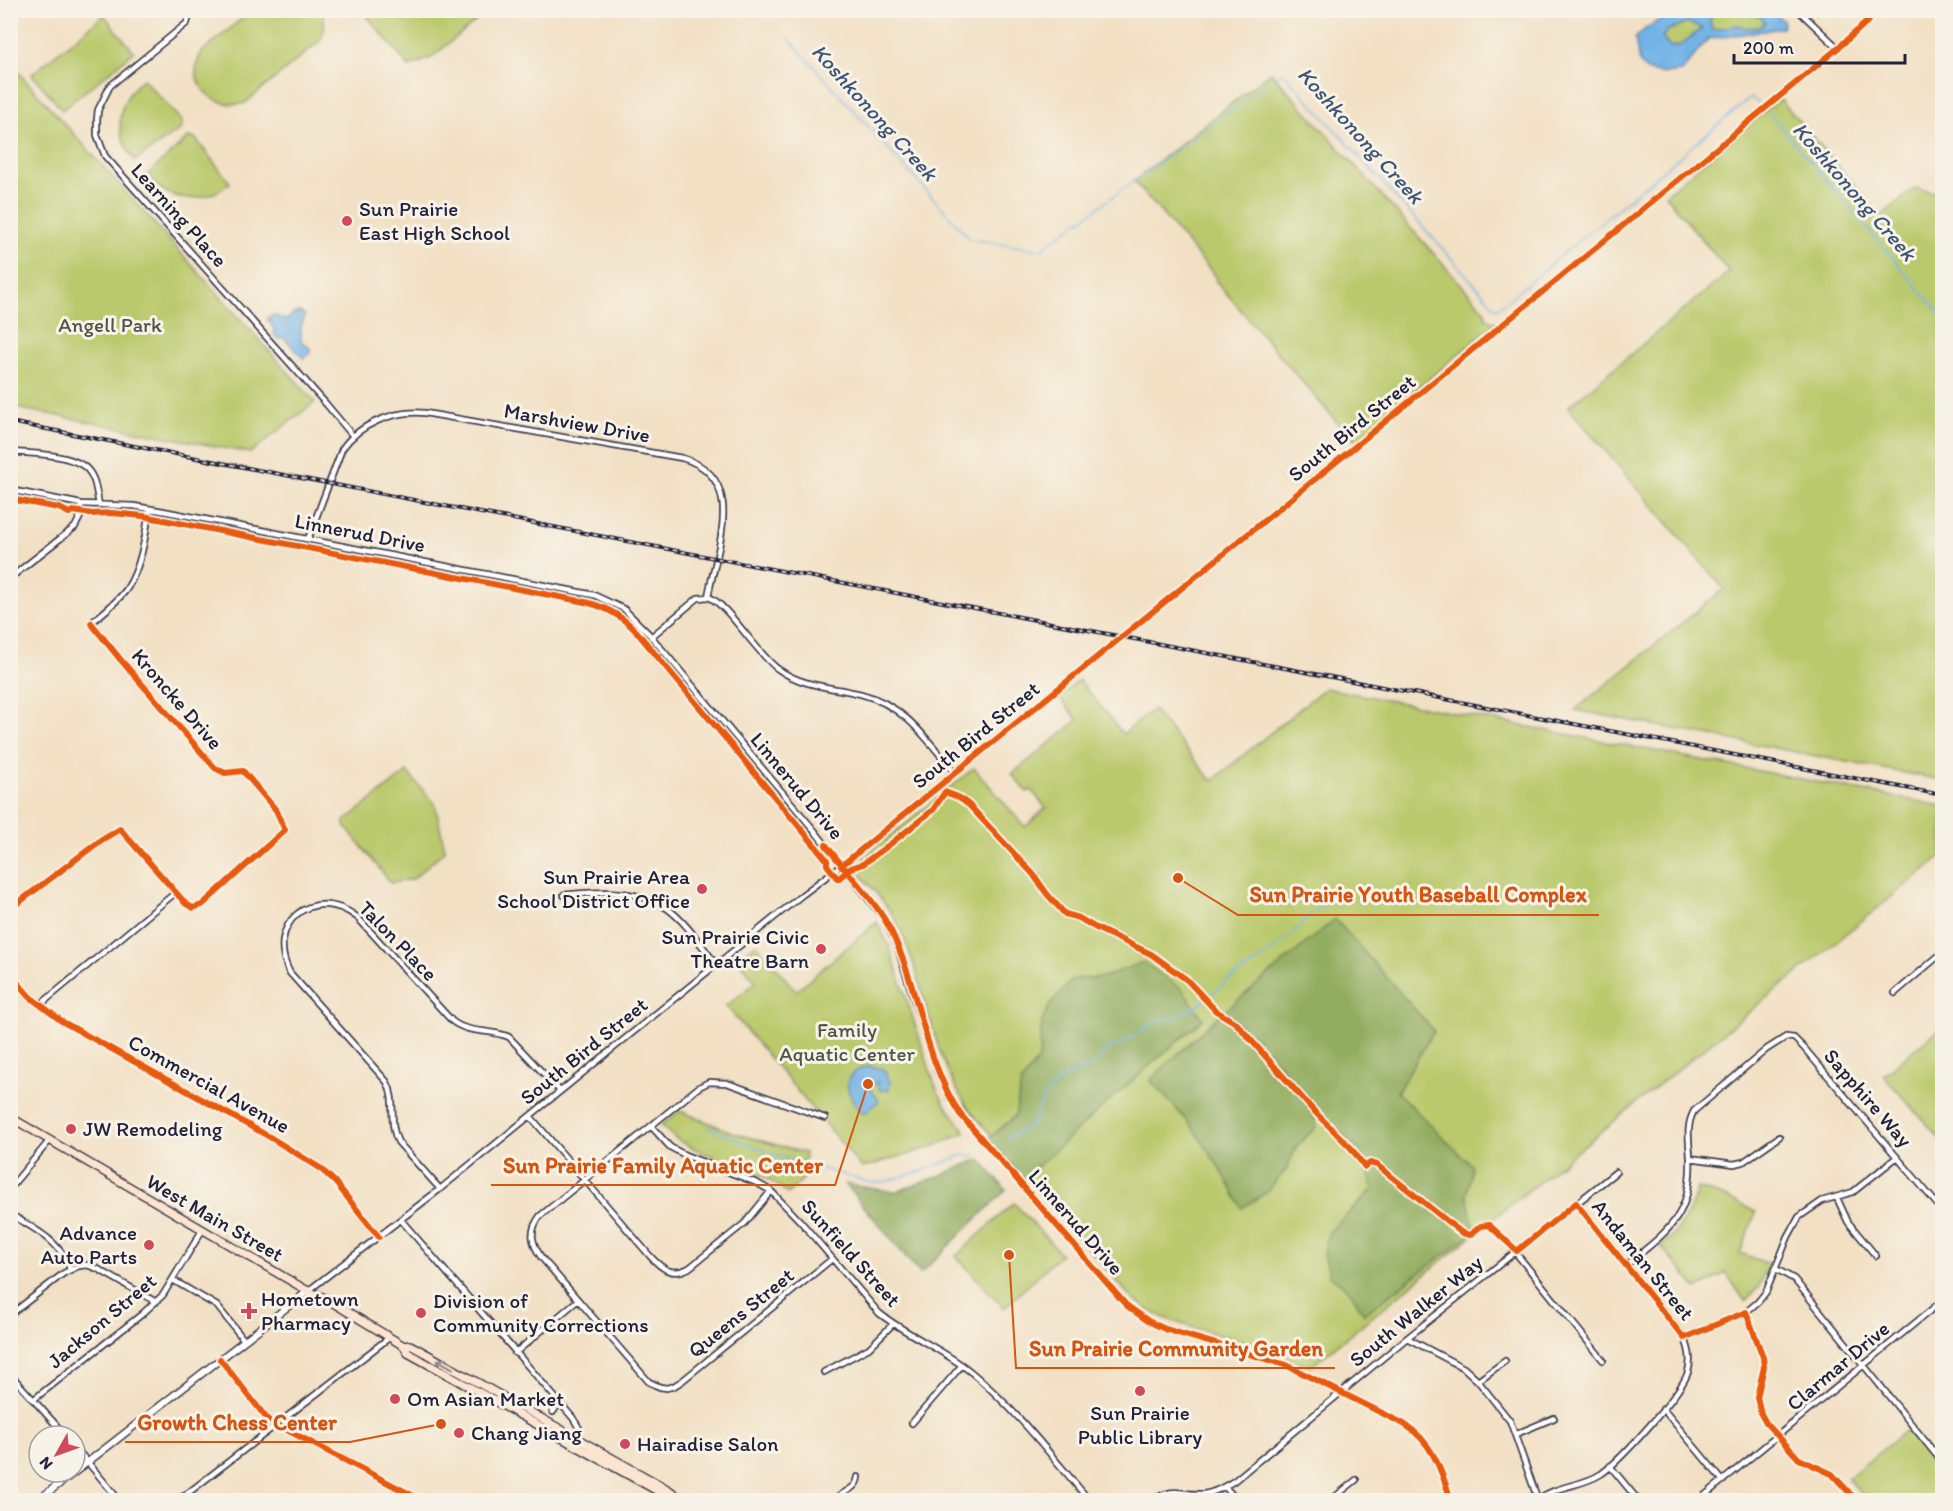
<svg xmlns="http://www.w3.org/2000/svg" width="1953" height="1511" font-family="Itim,sans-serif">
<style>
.green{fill:#bac96c;stroke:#6e7654;stroke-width:1.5}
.forest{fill:#93ad60;stroke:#5a684e;stroke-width:1.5}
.water{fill:#72b3e7;stroke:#4a6a91;stroke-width:1.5;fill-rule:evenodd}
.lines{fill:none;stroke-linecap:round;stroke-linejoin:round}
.stream{stroke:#72b3e7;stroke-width:1.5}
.minor-casing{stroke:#413e50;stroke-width:8}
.tertiary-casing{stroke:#413e50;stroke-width:9}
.secondary-casing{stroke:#413e50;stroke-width:10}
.minor{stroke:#fff;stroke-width:4.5}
.tertiary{stroke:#fff;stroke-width:6}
.secondary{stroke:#fde4d0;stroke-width:7}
.rail-casing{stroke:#22223b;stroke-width:4}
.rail{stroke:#f7f3e8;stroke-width:1.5;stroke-dasharray:4.5;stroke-linecap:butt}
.cycleway-casing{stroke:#f7f3e8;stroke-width:10}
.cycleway{stroke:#e8590c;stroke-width:6}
.oneway{stroke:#9a8d8d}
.poi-dot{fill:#d1495b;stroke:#f7f3e8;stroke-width:2}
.labels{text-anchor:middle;stroke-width:6;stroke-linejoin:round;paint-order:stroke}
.poi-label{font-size:21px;fill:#22223b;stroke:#f7f3e8;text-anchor:start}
.street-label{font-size:21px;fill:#22223b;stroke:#f7f3e8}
.park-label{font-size:21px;fill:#50544a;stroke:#f7f3e8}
.water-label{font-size:22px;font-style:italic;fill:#3e5577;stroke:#f7f3e8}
.leader{fill:none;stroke:#d45411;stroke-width:2}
.callout-dot{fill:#d45411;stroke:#f7f3e8;stroke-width:2}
.callout-label{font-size:22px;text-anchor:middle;font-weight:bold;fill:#d45411;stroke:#f7f3e8;stroke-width:6;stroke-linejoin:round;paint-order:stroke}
</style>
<rect width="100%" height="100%" fill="#f7f3e8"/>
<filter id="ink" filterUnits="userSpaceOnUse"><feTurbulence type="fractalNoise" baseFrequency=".0167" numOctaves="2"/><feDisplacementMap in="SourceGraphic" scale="12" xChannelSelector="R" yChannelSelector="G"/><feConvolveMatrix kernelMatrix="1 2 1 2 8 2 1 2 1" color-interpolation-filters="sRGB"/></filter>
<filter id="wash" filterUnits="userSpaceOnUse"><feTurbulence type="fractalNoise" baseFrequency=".008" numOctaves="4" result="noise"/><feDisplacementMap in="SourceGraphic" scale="24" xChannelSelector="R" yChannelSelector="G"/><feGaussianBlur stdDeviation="1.35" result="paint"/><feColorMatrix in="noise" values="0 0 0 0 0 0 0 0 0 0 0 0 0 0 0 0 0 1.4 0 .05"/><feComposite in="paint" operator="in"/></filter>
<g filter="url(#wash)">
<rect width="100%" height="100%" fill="#f2e0c4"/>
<path class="green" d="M 322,10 C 326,22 326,32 319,42 L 245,103 C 213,111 182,80 203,51 L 251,11 Z
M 363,11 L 488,11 L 432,57 L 409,67 Z
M 1725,11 L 1759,16 L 1765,22 L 1760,27 L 1746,28 L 1738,26 L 1712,30 L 1710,21 L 1712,14 Z
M 104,15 L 134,52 L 62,110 L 32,74 Z
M 1688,23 L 1704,28 L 1679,46 L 1669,47 L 1662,37 L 1668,30 Z
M 10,63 L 315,402 L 250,453 L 11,407 Z
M 1271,72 L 1485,311 L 1486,318 L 1496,323 L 1355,440 L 1351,435 L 1349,436 L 1215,280 L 1217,278 L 1134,181 Z
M 143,79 L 182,121 L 182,128 L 135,161 C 113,132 115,103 143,79 Z
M 1780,99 L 1881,216 L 1915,188 L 1942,194 L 1942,780 L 1575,710 L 1724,589 L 1568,407 L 1729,272 L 1665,195 Z
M 189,137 L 195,138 L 230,183 C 203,205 168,203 147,175 Z
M 1079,680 L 1123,734 L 1153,709 L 1212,781 L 1325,688 L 1942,806 L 1942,856 L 1310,1367 C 1279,1351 1246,1342 1213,1333 C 1182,1324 1152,1318 1128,1294 L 973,1114 C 931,1061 928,989 900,929 C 889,905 870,886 853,866 L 974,768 L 1025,827 L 1046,808 L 1031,790 L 1027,792 L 1012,774 L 1078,720 L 1059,697 Z
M 407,772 L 435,804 L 445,850 L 413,879 L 391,883 L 345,826 L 345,821 Z
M 877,922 L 889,946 L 935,1085 L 944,1103 L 966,1132 L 935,1146 L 862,1168 L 726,1006 L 756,982 L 737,959 L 756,944 L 796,991 Z
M 1942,1027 L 1942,1141 L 1883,1075 Z
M 680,1111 L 734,1133 L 805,1153 L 803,1179 L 788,1194 C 751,1159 690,1160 661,1125 Z
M 1697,1188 L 1723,1196 L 1756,1212 L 1740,1253 L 1769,1264 L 1758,1288 L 1745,1301 L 1726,1273 L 1697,1289 L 1661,1246 C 1680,1231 1692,1211 1697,1188 Z
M 1014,1203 L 1061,1254 L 1004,1308 L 956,1256 Z
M 1906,1430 L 1942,1474 L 1942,1500 L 1866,1500 L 1848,1478 Z"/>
<path class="forest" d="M 1335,919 L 1434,1031 L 1397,1092 L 1472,1166 L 1467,1194 L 1474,1232 L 1364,1314 L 1350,1291 L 1329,1275 L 1324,1253 L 1329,1232 L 1373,1189 L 1362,1154 L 1321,1112 L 1261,1044 L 1225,1011 Z
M 1143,962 L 1183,990 L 1203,1019 L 1110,1100 L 1024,1179 L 988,1139 L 1015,1116 L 1021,1083 L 1039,1058 L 1042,1021 L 1050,1005 L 1073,979 L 1104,977 Z
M 1222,1013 L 1243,1030 L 1312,1109 L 1316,1127 L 1297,1146 L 1286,1170 L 1266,1193 L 1242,1208 L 1221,1170 L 1190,1124 L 1150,1080 Z
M 980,1159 L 1006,1190 L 920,1274 L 845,1184 L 895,1192 L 937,1177 Z"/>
<path class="water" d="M 1683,11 L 1769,11 L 1784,21 L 1782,28 L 1708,39 L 1681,72 C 1669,74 1647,76 1640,63 C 1637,57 1637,46 1635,39 C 1647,24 1665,17 1683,11 ZM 1725,11 L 1759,16 L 1765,22 L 1760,27 L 1746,28 L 1738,25 L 1712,30 L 1710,21 L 1712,14 ZM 1688,23 L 1703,28 L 1679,46 L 1669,47 L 1662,37 L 1668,30 Z
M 300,312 L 305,315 L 301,328 L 301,341 L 310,348 L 310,353 L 304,359 L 284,338 L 278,339 L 274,334 L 274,329 L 267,318 L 273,315 L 286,320 L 295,313 Z
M 869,1066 L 883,1069 L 890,1082 L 889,1090 L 879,1090 L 878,1082 L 870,1088 L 879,1101 L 863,1114 C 847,1095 836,1074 869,1066 Z"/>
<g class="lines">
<path class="stream" d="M 789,39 L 970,239 L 1040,250 L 1283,72 L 1497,309 L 1751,97 L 1759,104
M 1769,113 L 1942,316
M 707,1127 L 776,1155 L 871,1183 L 884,1182 L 922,1171 L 963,1155 L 977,1156
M 1006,1139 L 1032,1124 L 1045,1096 L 1057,1081 L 1088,1067 L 1101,1058 L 1107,1049 L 1124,1042 L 1160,1019 L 1176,1017 L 1200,1004 L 1227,981 L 1260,960 L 1295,932 L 1308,916 L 1332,900"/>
</g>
</g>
<g filter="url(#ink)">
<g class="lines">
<g class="minor-casing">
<path id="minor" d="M 191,10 L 187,23 L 110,86 L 98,110 L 97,120 L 97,135 L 105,156 L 327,405 L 353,436
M 1798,10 L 1838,48
M 10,452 C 30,453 73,454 87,469 C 96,478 96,492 99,504
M 10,490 L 81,504 L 134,506 L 163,511 L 594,595 L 624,609 L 650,635 L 814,830 L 884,919 L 897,946 L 937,1071 L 949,1097 L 960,1114 L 1126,1305 L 1148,1321 L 1165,1329 L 1286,1365 L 1404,1424 C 1433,1442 1441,1470 1451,1500
M 308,539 L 342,449 C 359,424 394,410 425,413 L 682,458 C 749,477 716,549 708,597
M 10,578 L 75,527 L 80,517 L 81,504
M 708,597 C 725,601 758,655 778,669 C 803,687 833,687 861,694 C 905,705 928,741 955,773
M 651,637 L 698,598 L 708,597
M 564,895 C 599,891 637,888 668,909 C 687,923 702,947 717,965
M 10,909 L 100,841 L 120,829 L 186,904 L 193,908 L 202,905 L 285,830 L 276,810 L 243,771 L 225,773 L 215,768 L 120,659 L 91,623 C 103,613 116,603 126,590 C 141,568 146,535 149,509
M 10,974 L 30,997 L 63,1022 L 268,1136 L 320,1168 L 335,1182 L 379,1237
M 1895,993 L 1942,953
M 40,1005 L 175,893
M 530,1116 L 650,1256 C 662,1269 672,1277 689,1268 L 745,1223 L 771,1191
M 825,1118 L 727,1083 L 709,1082 L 699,1087 L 540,1216 C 529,1231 531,1242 541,1257 L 649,1382 L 660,1387 L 667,1388 L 674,1386 L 682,1381 L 832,1259
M 651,1126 L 670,1147 L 685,1155 L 757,1183 L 771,1191 L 801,1222 L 879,1313 C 908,1336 943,1349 971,1372 C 1015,1408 1053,1458 1089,1500
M 1690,1158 L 1734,1164 L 1743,1162 L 1779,1137
M 10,1188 L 50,1140
M 440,1189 L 398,1142 C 388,1123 397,1101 387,1082 L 290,973 C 264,925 312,883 357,917 L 452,1021 C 468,1034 491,1029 509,1037 L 560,1091
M 1837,1198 L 1848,1222 L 1876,1256
M 10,1214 C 34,1229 60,1240 70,1269
M 401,1220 L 573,1418 L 579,1428 L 578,1438
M 1515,1252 L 1603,1360
M 1626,1265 C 1668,1231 1693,1216 1690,1156 C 1689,1140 1686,1125 1694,1111 L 1767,1049 L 1786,1037 L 1794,1038 L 1804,1048 L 1942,1210
M 1776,1269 L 1794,1279 L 1942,1462
M 173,1280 L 217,1306 L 244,1340
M 308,1291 L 440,1189 L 802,895 L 851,858 L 1352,449 L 1838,48 L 1880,10
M 1746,1312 L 1763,1357 L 1764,1367 L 1757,1397 L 1761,1414 L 1766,1423 L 1799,1459 L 1832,1474 L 1856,1500
M 10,1315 L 64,1273 L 79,1266 L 87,1265 L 98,1269 L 156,1302
M 1407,1338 L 1464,1368 L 1478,1381 L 1510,1421 L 1538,1500
M 1684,1338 L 1746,1312 L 1758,1302 L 1766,1292 L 1788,1237 L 1799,1217 L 1822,1201 L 1853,1192 L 1897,1157
M 515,1353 L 578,1300
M 220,1359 L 268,1420 L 421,1500
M 824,1372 L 869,1348 L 893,1324
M 10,1374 L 66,1436
M 1478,1381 L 1505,1361
M 33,1400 L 141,1315 L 163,1295 L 203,1229
M 1663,1409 L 1723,1481
M 553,1412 L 559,1403
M 912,1423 L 962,1365
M 1516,1434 L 1554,1418
M 75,1447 L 119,1500
M 1610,1466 L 1638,1500
M 1225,1487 L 1237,1500
M 179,1500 L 390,1337
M 392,1500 L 398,1488
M 836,1500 C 843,1490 857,1490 858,1477
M 1152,1500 C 1177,1486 1178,1495 1203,1494 C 1214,1493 1224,1487 1234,1481 L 1407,1338 L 1616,1172
M 1331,1500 L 1356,1480
M 1436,1500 L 1449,1496
M 1537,1500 C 1559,1484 1581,1487 1601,1474 C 1620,1461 1682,1393 1688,1372 C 1692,1359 1689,1344 1681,1333 L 1576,1203
M 1699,1500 L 1942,1301"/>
</g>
<g class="tertiary-casing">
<path id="tertiary" d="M 75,1472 L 308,1291
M 38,1500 L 75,1472"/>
</g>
<g class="secondary-casing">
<path id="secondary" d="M 10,1117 L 308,1291 L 325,1298 L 404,1346 L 408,1353 L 654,1489 L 667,1496 L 678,1498
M 404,1346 L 410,1345 L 434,1358 L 669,1490 L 683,1500"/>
</g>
<use href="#minor" class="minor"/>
<use href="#tertiary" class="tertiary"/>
<use href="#secondary" class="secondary"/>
<g class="rail-casing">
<path id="rail" d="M 10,422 L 1942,795"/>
</g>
<use href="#rail" class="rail"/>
<g class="cycleway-casing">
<path id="cycleway" d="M 10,499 L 59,508 L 69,513 L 73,511 L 92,514 L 112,513 L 143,516 L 580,601 C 603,605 620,614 636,631 L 827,860 L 827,865 L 838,879 L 851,868 L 863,864 L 889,845 L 933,810 L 945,792 L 958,797 L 969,805 L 1033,874 L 1047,894 L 1065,914 L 1079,918 L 1096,928 L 1151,954 L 1187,980 L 1216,1011 L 1236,1023 L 1312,1109 L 1351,1148 L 1365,1167 L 1370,1163 L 1377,1165 L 1462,1233 L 1470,1235 L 1481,1226 L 1489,1225 L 1517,1251 L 1576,1203 L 1684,1338 L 1746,1312 L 1763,1357 L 1764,1367 L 1757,1397 L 1761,1414 L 1766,1423 L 1799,1459 L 1832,1474 L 1856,1500
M 826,845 C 847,874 877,901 892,933 C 920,992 924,1059 960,1114 L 1126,1305 L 1148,1321 L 1165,1329 L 1286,1365 L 1404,1424 C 1433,1442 1441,1470 1451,1500
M 841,866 L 1352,449 L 1838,48 L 1880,10
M 10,909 L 100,841 L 120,829 L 186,904 L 193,908 L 202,905 L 285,830 L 276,810 L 243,771 L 225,773 L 215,768 L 120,659 L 91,623
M 10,974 L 30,997 L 63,1022 L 268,1136 L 320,1168 L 335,1182 L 379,1237
M 220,1359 L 268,1420 L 421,1500"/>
</g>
<use href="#cycleway" class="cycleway"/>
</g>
<defs><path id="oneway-shaft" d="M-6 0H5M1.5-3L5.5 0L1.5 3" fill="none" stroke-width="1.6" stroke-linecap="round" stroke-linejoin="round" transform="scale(1.5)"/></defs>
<use class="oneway" href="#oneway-shaft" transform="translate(445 1364) rotate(-150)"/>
</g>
<g class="poi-dot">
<circle cx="347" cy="221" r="6"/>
<circle cx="702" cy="889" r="6"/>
<circle cx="821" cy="949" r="6"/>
<circle cx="71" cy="1129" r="6"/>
<circle cx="149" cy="1245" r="6"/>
<path d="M246 1302h6v6h6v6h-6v6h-6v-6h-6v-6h6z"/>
<circle cx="421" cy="1313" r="6"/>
<circle cx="1140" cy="1391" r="6"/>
<circle cx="395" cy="1399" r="6"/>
<circle cx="459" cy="1433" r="6"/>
<circle cx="625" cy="1444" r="6"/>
</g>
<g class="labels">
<g class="poi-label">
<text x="359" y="216">Sun Prairie<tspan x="359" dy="24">East High School</tspan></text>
<text x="690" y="884" text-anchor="end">Sun Prairie Area<tspan x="690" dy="24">School District Office</tspan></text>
<text x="809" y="944" text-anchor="end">Sun Prairie Civic<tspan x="809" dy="24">Theatre Barn</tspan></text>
<text x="83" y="1136">JW Remodeling</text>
<text x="137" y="1240" text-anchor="end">Advance<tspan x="137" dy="24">Auto Parts</tspan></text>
<text x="261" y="1306">Hometown<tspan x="261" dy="24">Pharmacy</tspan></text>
<text x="433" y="1308">Division of<tspan x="433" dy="24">Community Corrections</tspan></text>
<text x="407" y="1406">Om Asian Market</text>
<text x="1140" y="1420" text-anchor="middle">Sun Prairie<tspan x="1140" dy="24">Public Library</tspan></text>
<text x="471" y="1440">Chang Jiang</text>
<text x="637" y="1451">Hairadise Salon</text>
</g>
<g class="street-label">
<text transform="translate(179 215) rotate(48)" y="7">Learning Place</text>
<text transform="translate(577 423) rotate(10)" y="7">Marshview Drive</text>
<text transform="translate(1352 428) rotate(-39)" y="7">South Bird Street</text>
<text transform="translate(360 533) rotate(11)" y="7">Linnerud Drive</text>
<text transform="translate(177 699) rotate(49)" y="7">Kroncke Drive</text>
<text transform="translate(976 735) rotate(-39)" y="7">South Bird Street</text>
<text transform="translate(797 786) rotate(50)" y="7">Linnerud Drive</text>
<text transform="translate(398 941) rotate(46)" y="7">Talon Place</text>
<text transform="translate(584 1051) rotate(-39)" y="7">South Bird Street</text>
<text transform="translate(209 1084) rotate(29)" y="7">Commercial Avenue</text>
<text transform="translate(1868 1098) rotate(49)" y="7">Sapphire Way</text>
<text transform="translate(215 1218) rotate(30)" y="7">West Main Street</text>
<text transform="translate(1076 1222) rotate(49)" y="7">Linnerud Drive</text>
<text transform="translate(851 1253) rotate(48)" y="7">Sunfield Street</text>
<text transform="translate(1643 1260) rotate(51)" y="7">Andaman Street</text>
<text transform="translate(1416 1311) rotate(-39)" y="7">South Walker Way</text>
<text transform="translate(741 1313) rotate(-39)" y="7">Queens Street</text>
<text transform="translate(102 1321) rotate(-40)" y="7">Jackson Street</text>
<text transform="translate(1838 1366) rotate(-40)" y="7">Clarmar Drive</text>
</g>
<g class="park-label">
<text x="110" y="332">Angell Park</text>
<text x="847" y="1037">Family<tspan x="847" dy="24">Aquatic Center</tspan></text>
</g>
<g class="water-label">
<text transform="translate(875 112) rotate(48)" y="8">Koshkonong Creek</text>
<text transform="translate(1361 135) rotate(48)" y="8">Koshkonong Creek</text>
<text transform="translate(1855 191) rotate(49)" y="8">Koshkonong Creek</text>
</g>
</g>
<path class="leader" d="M1178 878L1238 915H1599M868 1084L835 1185H491M1009 1255L1016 1368H1335M441 1424L350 1442H125"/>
<g class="callout-dot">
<circle cx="1178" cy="878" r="6"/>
<circle cx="868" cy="1084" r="6"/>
<circle cx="1009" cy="1255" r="6"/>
<circle cx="441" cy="1424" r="6"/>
</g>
<g class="callout-label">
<text x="1418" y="902">Sun Prairie Youth Baseball Complex</text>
<text x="663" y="1173">Sun Prairie Family Aquatic Center</text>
<text x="1176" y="1356">Sun Prairie Community Garden</text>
<text x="237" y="1430">Growth Chess Center</text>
</g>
<rect width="1953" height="1511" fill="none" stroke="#f7f3e8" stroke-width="36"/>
<g transform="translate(57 1454) rotate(230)"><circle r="28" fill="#f7f3e8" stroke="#a29fa3" stroke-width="1.5"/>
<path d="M0-4.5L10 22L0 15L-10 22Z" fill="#d1495b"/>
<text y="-9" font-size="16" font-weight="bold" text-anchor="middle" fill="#22223b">N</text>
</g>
<path d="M1734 54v9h171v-9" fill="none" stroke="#22223b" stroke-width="3"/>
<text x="1743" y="54" font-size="18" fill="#22223b" stroke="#f7f3e8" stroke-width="4.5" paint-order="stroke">200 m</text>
</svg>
